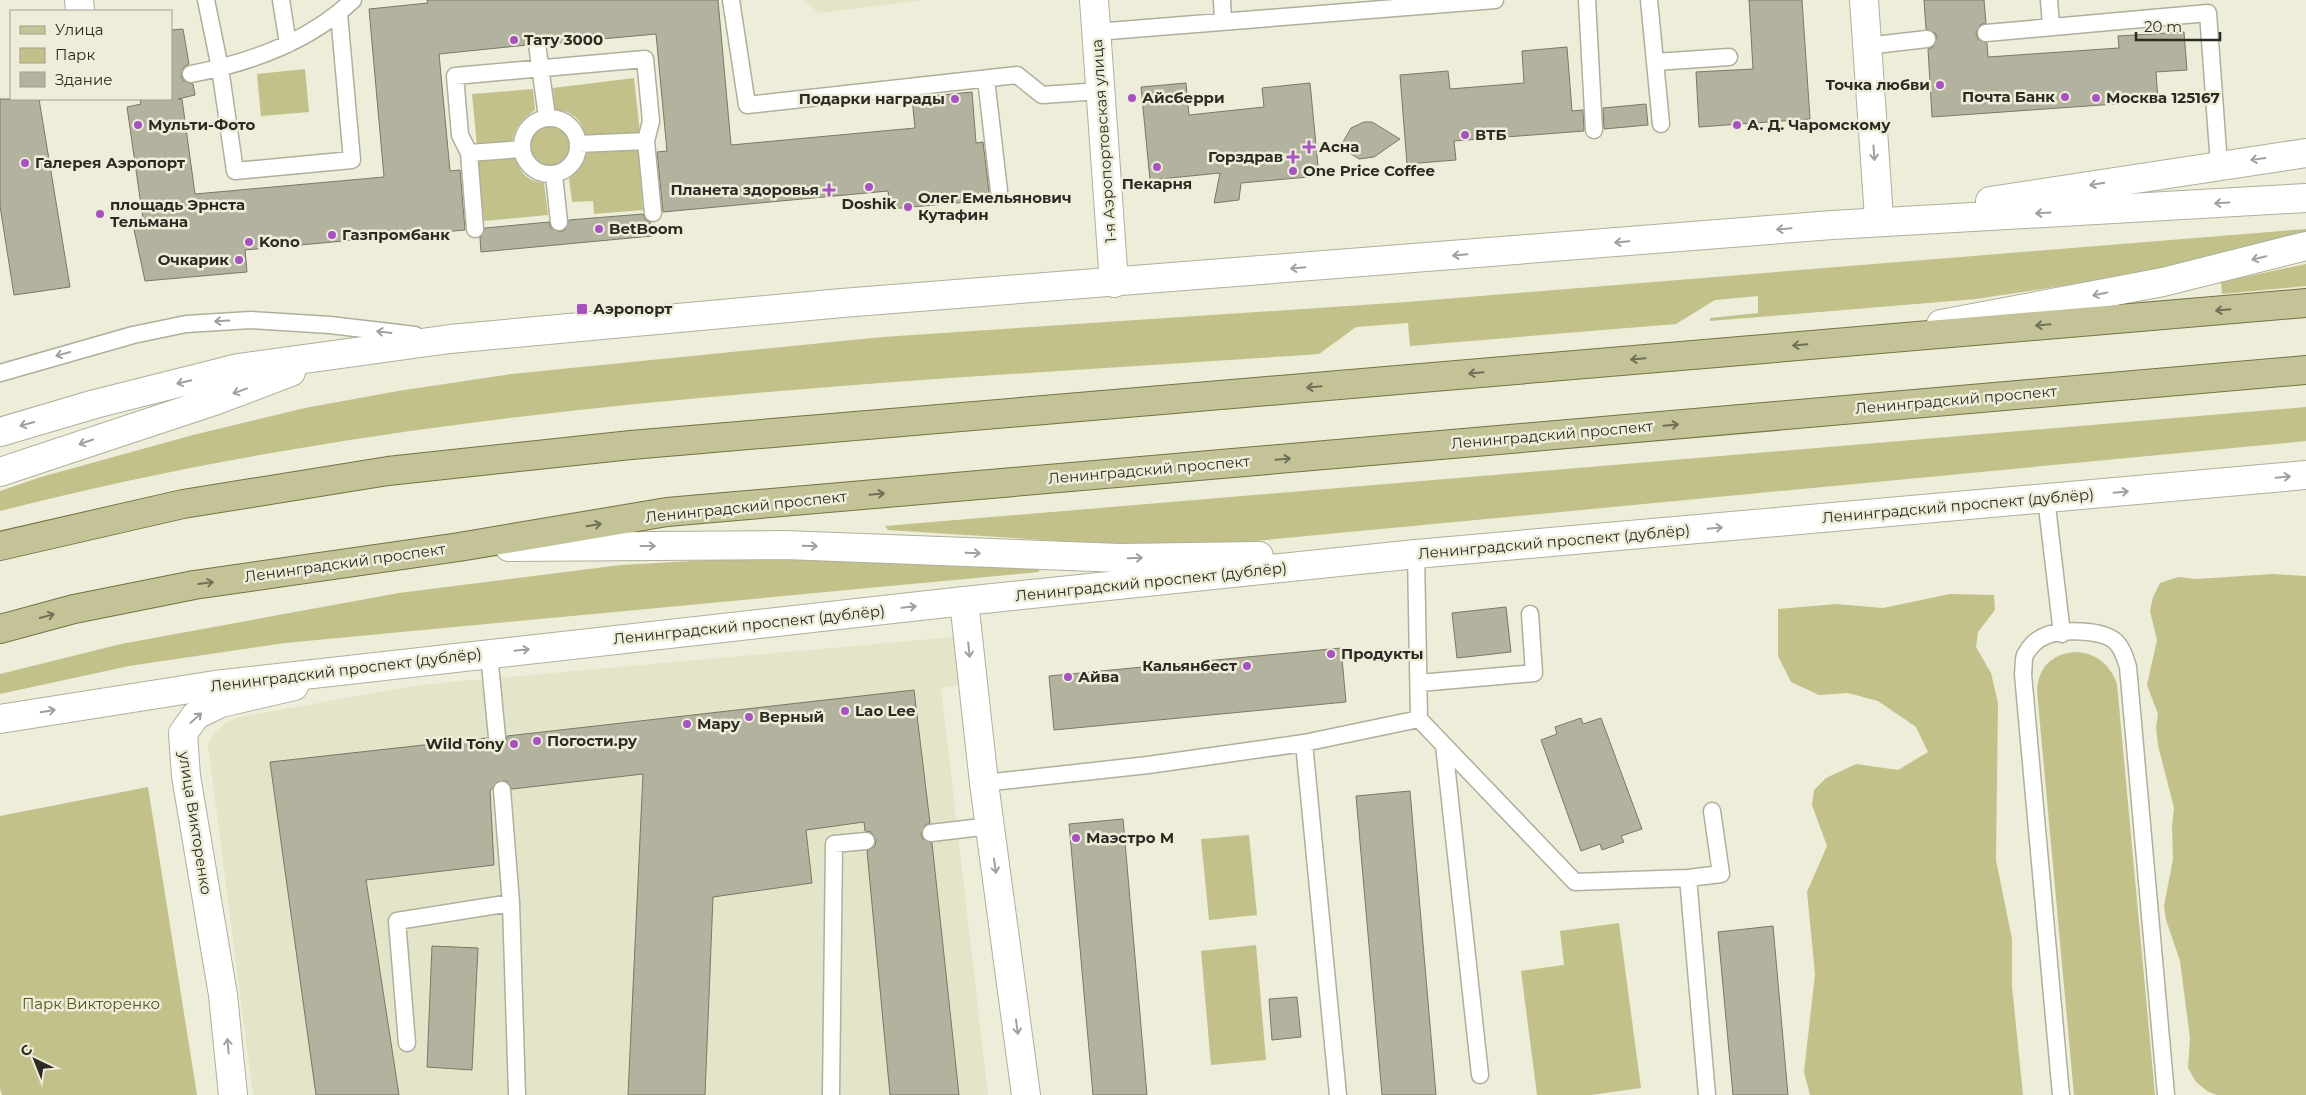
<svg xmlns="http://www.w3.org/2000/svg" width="2306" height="1095" font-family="Montserrat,sans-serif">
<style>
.built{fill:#e4e4c8}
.green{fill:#c2c18a}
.building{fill:#b2b29e;stroke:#787866}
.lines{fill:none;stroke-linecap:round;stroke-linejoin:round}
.lane-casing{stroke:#afaf9c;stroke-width:19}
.street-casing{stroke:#afaf9c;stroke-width:30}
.secondary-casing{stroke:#afaf9c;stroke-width:30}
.primary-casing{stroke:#747342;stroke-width:30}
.lane{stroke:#fff;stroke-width:16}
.street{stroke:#fff;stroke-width:28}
.secondary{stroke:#fff;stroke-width:28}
.primary{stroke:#c4c297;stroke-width:28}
.oneway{stroke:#a0a09c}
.oneway2{stroke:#706f57}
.poi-dot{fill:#a652c1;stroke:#ededd9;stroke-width:2}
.labels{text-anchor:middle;stroke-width:5;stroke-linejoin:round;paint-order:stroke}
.poi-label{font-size:15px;font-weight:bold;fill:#2b2b23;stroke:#ededd9;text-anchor:start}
.street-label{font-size:15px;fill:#2b2b23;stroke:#ededd9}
.park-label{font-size:15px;fill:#59561d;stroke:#ededd9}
</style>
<rect width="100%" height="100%" fill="#ededd9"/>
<path class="built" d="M 803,0 L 924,0 L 819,13 Z
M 955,637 L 959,685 L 941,688 L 988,1095 L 253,1095 L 208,745 L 215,732 L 223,725 L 235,718 L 419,685 Z"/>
<path class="green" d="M 305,69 L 309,112 L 261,116 L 257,74 Z
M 634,78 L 640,133 L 585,136 C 582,119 572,111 555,110 L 553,88 Z
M 533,89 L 535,110 C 522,119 514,127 512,143 L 477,146 L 472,94 Z
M528 146a22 22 0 1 1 44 0a22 22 0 1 1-44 0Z
M 638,149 L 643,210 L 594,214 L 593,201 L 572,202 L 569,179 C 578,171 583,165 585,153 Z
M 515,157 C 520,173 527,181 544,183 L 548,215 L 484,221 L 477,161 Z
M 2306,229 L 2306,238 L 2134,275 L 1976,299 L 1710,321 L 1710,318 L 1758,313 L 1758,296 L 1715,300 L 1676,324 L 1410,346 L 1408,323 L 1356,327 L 1319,354 C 878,384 431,400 0,511 L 0,491 L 41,477 L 193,435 L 305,408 L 398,391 L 511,374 L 883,337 L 1407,302 Z
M 2306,264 L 2306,286 L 2222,294 L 2221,282 Z
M 2306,407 L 2306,441 L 1224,544 L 1121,545 L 888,530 L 885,526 Z
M 782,556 L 1039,566 L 1039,572 L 285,643 L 129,666 L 0,694 L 0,674 L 121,644 L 399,593 L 621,565 Z
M 2273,574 L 2306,576 L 2306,1095 L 2217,1095 L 2207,1091 L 2196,1082 L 2188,1068 L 2190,1038 L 2180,961 L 2166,920 L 2164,906 L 2173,859 L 2172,826 L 2174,808 L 2158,745 L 2156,728 L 2158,714 L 2147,685 L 2157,640 L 2150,611 L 2153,597 L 2160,583 L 2178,577 L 2196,579 Z
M 1950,594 L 1994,595 L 1995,610 L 1978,632 L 1976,647 L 1991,673 L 1998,703 L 1996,860 L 2012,939 L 2012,986 L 2023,1095 L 1810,1095 L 1804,1072 L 1815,974 L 1807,892 L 1827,846 L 1812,805 L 1814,790 L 1826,778 L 1856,764 L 1898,770 L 1928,752 L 1916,727 L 1878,701 L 1848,693 L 1819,695 L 1791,682 L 1778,656 L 1778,609 L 1836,604 L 1883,608 Z
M 2075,652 C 2096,653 2110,664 2117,684 L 2155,1095 L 2074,1095 L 2037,691 C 2038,668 2051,654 2075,652 Z
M 148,787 L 197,1095 L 2,1095 L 0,1088 L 0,816 Z
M 1249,835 L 1257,915 L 1209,920 L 1201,839 Z
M 1619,923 L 1641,1088 L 1591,1095 L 1537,1095 L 1521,971 L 1564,965 L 1560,931 Z
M 1256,945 L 1266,1060 L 1211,1065 L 1201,951 Z"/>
<path class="building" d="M 427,0 L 718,0 L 731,145 L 915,128 L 912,98 L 972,92 L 976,143 L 983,142 L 990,200 L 890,209 L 888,191 L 663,212 L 657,152 L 667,151 L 656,34 L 547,44 L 545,38 L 536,34 L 531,36 L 527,45 L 439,54 L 450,171 L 460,170 L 465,230 L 245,250 L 247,272 L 145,281 L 132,220 L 143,219 L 127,107 L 141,104 L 140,99 L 171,99 L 171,30 L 183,29 L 189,64 L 184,67 L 181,76 L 184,81 L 193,84 L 195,95 L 178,99 L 182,99 L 195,194 L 384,177 L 369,9 L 428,3 Z
M 1749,0 L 1802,0 L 1810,119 L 1699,127 L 1696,72 L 1753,69 Z
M 1924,0 L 1984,0 L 1986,23 L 1980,25 L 1976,33 L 1978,39 L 1987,43 L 1988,57 L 2119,48 L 2118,36 L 2184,32 L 2187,70 L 2156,72 L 2158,101 L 1932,117 L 1928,49 L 1933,47 L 1937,38 L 1935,33 L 1926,29 Z
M 1567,47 L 1572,111 L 1583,110 L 1584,131 L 1454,141 L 1456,160 L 1407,164 L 1400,75 L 1448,71 L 1450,89 L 1524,83 L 1522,51 Z
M 1186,83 L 1189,115 L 1264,107 L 1262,88 L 1310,83 L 1319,176 L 1241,183 L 1239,200 L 1214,203 L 1220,173 L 1150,180 L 1141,87 Z
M 0,99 L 39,99 L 70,287 L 14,295 L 0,206 Z
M 1646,104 L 1648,125 L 1604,129 L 1603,108 Z
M 1364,122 L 1372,122 L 1400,139 L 1374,157 L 1359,159 L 1340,147 L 1351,128 Z
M 643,214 L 645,219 L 650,222 L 652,236 L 481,252 L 480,238 L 485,228 L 549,222 L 551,228 L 560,232 L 565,230 L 569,220 Z
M 1506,607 L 1511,652 L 1457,658 L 1452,613 Z
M 1341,648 L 1346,702 L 1054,730 L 1049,676 Z
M 914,690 L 930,823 L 925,825 L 921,834 L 923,839 L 932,843 L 959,1095 L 890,1095 L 867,851 L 875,846 L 876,840 L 871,832 L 865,831 L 864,822 L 806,830 L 812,883 L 713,897 L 705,1095 L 628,1095 L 643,774 L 512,789 L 507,781 L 497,782 L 490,791 L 494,865 L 366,880 L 399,1095 L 316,1095 L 270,762 L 487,738 L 492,746 L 498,747 L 506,742 L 507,736 Z
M 1581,718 L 1583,724 L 1601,718 L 1642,829 L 1621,836 L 1624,842 L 1602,850 L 1600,844 L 1581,851 L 1541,740 L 1557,734 L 1555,727 Z
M 1410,791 L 1436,1095 L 1382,1095 L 1356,796 Z
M 1123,819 L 1147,1095 L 1093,1095 L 1069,824 Z
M 1773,926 L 1788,1095 L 1733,1095 L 1718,932 Z
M 432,946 L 478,948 L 472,1070 L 427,1067 Z
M 1297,997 L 1301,1037 L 1272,1040 L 1269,999 Z"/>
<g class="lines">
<g class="lane-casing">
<path id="lane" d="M 206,0 L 220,68 L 235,171 L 352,160 L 339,14
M 281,0 L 288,44
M 731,0 L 747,105 L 1017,75 L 1042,95 L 1100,91
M 1222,0 L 1223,22
M 1587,0 L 1594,130
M 1649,0 L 1661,124
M 2049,0 L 2051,26
M 1096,32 L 1495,0
M 1986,33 L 2208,13 L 2219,165
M 537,44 L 547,117
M 1866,46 L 1927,39
M 1655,62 L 1729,57
M 191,74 C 249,63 310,41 353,0
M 986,79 L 999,191
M522 146a28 28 0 1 1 56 0a28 28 0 1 1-56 0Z
M 646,141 L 653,213
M 522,149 L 469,153 L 460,135 L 455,76 L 645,59 L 651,121 L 646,141 L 578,144
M 469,153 L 475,229
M 554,175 L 559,222
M 0,373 L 133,335 L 186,324 L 251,320 L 330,325 L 415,335
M 2046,498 L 2062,634
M 489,654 L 497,737
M 1419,683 L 1534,673 L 1530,614
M 1419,719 L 1575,882 L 1688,878 L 1707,1095
M 1304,743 L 1338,1095
M 1444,745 L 1480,1075
M 984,783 L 1148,765 L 1304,743 L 1419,719 L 1416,554
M 502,790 L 511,903 L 517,1095
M 931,833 L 990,826
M 1688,878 L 1721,874 L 1712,811
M 407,1043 L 397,921 L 511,903
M 831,1095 L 834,844 L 866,841
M 2061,1095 L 2023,674 C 2024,668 2023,660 2025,655 C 2029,647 2037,639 2045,636 C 2060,629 2103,629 2116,642 C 2123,649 2125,658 2128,667 L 2166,1095"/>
</g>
<g class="street-casing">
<path id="street" d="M 79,0 L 80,11
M 1094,0 L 1114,283
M 1864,0 L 1879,218
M 964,601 L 984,783 L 1026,1095
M 233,1095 L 223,995 L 186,776 L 183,733 L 196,715 L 221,703 L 294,686"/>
</g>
<g class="secondary-casing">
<path id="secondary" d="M 1990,201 L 2306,153
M 1941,324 L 2163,282 L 2306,246
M 0,432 L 95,404 L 238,368 L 450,339 L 842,303 L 1832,225 L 2306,198
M 0,472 L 217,400 L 291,372
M 509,547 L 785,545 L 1121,558 L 1259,556
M 0,719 L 215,685 L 964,601 L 1416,554 L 2306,475"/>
</g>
<g class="primary-casing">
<path id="primary" d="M 0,546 L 183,504 L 388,471 L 631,445 L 2306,303
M 0,629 L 74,609 L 194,585 L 459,547 L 667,512 L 2306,370"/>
</g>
<use href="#lane" class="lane"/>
<use href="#street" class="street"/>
<use href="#secondary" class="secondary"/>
<use href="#primary" class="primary"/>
</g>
<defs><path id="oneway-shaft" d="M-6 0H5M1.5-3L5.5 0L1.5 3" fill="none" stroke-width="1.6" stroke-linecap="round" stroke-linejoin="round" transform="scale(1.25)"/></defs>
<g class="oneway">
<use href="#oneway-shaft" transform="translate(1874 153) rotate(86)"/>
<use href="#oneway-shaft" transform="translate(2258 159) rotate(172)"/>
<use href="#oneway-shaft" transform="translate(2097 184) rotate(171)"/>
<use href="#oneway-shaft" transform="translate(2222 203) rotate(177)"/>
<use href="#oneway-shaft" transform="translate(2043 213) rotate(177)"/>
<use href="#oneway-shaft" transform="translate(1784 229) rotate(175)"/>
<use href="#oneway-shaft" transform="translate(1622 242) rotate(175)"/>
<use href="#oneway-shaft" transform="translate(1460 255) rotate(175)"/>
<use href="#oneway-shaft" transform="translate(2259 258) rotate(166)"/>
<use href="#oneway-shaft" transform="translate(1298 268) rotate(175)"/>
<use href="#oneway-shaft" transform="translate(2100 294) rotate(169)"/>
<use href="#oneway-shaft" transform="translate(222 321) rotate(177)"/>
<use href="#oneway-shaft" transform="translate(384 332) rotate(-173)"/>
<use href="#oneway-shaft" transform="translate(63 354) rotate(165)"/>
<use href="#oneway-shaft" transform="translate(184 382) rotate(166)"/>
<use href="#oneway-shaft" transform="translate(240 391) rotate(160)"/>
<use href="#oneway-shaft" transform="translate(27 424) rotate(164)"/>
<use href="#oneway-shaft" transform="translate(86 442) rotate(161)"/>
<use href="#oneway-shaft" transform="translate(2283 477) rotate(-5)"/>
<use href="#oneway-shaft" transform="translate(2121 492) rotate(-5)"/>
<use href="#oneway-shaft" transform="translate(1715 528) rotate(-5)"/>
<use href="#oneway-shaft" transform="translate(648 546)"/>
<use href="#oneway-shaft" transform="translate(810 546) rotate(2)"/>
<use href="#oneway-shaft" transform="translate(973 553) rotate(2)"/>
<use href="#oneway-shaft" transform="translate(1135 558) rotate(-2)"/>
<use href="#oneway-shaft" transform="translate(909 607) rotate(-6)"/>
<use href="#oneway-shaft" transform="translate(522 650) rotate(-6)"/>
<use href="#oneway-shaft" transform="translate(969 650) rotate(84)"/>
<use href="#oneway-shaft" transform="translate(48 711) rotate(-9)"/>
<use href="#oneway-shaft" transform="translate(196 718) rotate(-42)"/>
<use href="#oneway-shaft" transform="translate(995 866) rotate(82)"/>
<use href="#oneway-shaft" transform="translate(1017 1027) rotate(82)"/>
<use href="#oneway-shaft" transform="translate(228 1046) rotate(-95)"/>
</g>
<g class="oneway2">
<use href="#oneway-shaft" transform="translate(2223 310) rotate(175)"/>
<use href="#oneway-shaft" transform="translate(2043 325) rotate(175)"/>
<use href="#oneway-shaft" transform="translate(1800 345) rotate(175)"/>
<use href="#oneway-shaft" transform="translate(1638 359) rotate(175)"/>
<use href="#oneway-shaft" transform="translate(1476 373) rotate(175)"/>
<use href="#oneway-shaft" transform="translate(1314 387) rotate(175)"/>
<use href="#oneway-shaft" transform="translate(1671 425) rotate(-5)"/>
<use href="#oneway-shaft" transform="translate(1283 459) rotate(-5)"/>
<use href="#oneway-shaft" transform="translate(877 494) rotate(-5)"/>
<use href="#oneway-shaft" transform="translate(594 525) rotate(-9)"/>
<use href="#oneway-shaft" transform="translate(206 583) rotate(-8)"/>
<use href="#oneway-shaft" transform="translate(47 616) rotate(-15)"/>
</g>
<g class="poi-dot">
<circle cx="514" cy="40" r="5"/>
<circle cx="1940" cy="85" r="5"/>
<circle cx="2065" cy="97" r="5"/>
<circle cx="1132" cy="98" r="5"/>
<circle cx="2096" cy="98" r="5"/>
<circle cx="955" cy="99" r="5"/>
<circle cx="138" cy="125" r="5"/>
<circle cx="1737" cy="125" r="5"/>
<circle cx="1465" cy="135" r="5"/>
<path d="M1306.5 139.5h5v5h5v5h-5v5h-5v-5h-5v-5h5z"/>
<path d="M1290.5 149.5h5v5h5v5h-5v5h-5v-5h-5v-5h5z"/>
<circle cx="25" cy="163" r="5"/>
<circle cx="1157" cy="167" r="5"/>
<circle cx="1293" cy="171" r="5"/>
<circle cx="869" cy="187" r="5"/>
<path d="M826.5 182.5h5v5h5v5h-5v5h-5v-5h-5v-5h5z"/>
<circle cx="908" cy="207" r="5"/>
<circle cx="100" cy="214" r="5"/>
<circle cx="599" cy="229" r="5"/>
<circle cx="332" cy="235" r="5"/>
<circle cx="249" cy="242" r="5"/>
<circle cx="239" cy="260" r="5"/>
<rect x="576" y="303" width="12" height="12" rx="2.5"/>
<circle cx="1331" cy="654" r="5"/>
<circle cx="1247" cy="666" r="5"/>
<circle cx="1068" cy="677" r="5"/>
<circle cx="845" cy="711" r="5"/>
<circle cx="749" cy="717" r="5"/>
<circle cx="687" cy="724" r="5"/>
<circle cx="537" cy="741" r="5"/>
<circle cx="514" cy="744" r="5"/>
<circle cx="1076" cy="838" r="5"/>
</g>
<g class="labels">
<g class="poi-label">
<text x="524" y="45">Тату 3000</text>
<text x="1930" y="90" text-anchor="end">Точка любви</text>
<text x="2055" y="102" text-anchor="end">Почта Банк</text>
<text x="1142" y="103">Айсберри</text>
<text x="2106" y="103">Москва 125167</text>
<text x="945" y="104" text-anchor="end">Подарки награды</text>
<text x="148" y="130">Мульти-Фото</text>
<text x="1747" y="130">А. Д. Чаромскому</text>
<text x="1475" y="140">ВТБ</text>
<text x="1319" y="152">Асна</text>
<text x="1283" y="162" text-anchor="end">Горздрав</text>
<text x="35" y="168">Галерея Аэропорт</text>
<text x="1303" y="176">One Price Coffee</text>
<text x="1157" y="189" text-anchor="middle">Пекарня</text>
<text x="819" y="195" text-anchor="end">Планета здоровья</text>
<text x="918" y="203">Олег Емельянович<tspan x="918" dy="17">Кутафин</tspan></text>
<text x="869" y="209" text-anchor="middle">Doshik</text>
<text x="110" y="210">площадь Эрнста<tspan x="110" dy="17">Тельмана</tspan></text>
<text x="609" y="234">BetBoom</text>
<text x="342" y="240">Газпромбанк</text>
<text x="259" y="247">Kono</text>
<text x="229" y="265" text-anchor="end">Очкарик</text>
<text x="593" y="314">Аэропорт</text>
<text x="1341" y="659">Продукты</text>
<text x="1237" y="671" text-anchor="end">Кальянбест</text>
<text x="1078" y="682">Айва</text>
<text x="855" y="716">Lao Lee</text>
<text x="759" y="722">Верный</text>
<text x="697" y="729">Мару</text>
<text x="547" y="746">Погости.ру</text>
<text x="504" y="749" text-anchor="end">Wild Tony</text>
<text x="1086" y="843">Маэстро М</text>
</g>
<g class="street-label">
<text transform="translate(1104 141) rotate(-94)" y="5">1-я Аэропортовская улица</text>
<text transform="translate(1956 400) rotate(-5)" y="5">Ленинградский проспект</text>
<text transform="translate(1552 435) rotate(-5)" y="5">Ленинградский проспект</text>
<text transform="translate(1149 470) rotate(-5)" y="5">Ленинградский проспект</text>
<text transform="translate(1958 506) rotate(-5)" y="5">Ленинградский проспект (дублёр)</text>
<text transform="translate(746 507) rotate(-6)" y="5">Ленинградский проспект</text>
<text transform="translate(1554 542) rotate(-5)" y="5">Ленинградский проспект (дублёр)</text>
<text transform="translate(345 563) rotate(-8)" y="5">Ленинградский проспект</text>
<text transform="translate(1151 582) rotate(-6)" y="5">Ленинградский проспект (дублёр)</text>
<text transform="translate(749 625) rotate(-6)" y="5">Ленинградский проспект (дублёр)</text>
<text transform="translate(346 670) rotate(-7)" y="5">Ленинградский проспект (дублёр)</text>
<text transform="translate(195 823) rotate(81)" y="5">улица Викторенко</text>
</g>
<g class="park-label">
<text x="91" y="1009">Парк Викторенко</text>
</g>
</g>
<rect x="10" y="10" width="162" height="90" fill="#ededd9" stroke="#9f9f90"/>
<rect x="20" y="26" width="25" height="8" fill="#c4c297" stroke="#9f9f90"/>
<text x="55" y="35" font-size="15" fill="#2b2b23">Улица</text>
<rect x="20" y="48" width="25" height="15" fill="#c2c18a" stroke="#9f9f90"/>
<text x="55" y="60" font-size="15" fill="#2b2b23">Парк</text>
<rect x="20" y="72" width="25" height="15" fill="#b2b29e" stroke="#9f9f90"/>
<text x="55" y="85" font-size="15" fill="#2b2b23">Здание</text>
<g transform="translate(35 1060) rotate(317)" stroke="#ededd9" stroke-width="4" paint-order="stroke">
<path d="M0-4L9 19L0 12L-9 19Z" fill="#2b2b23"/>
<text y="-8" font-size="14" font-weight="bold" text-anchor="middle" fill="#2b2b23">С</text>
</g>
<path d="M2136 32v8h84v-8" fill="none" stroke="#2b2b23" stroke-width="2.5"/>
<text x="2144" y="32" font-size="15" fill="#2b2b23" stroke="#ededd9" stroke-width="4" paint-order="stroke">20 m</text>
</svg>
